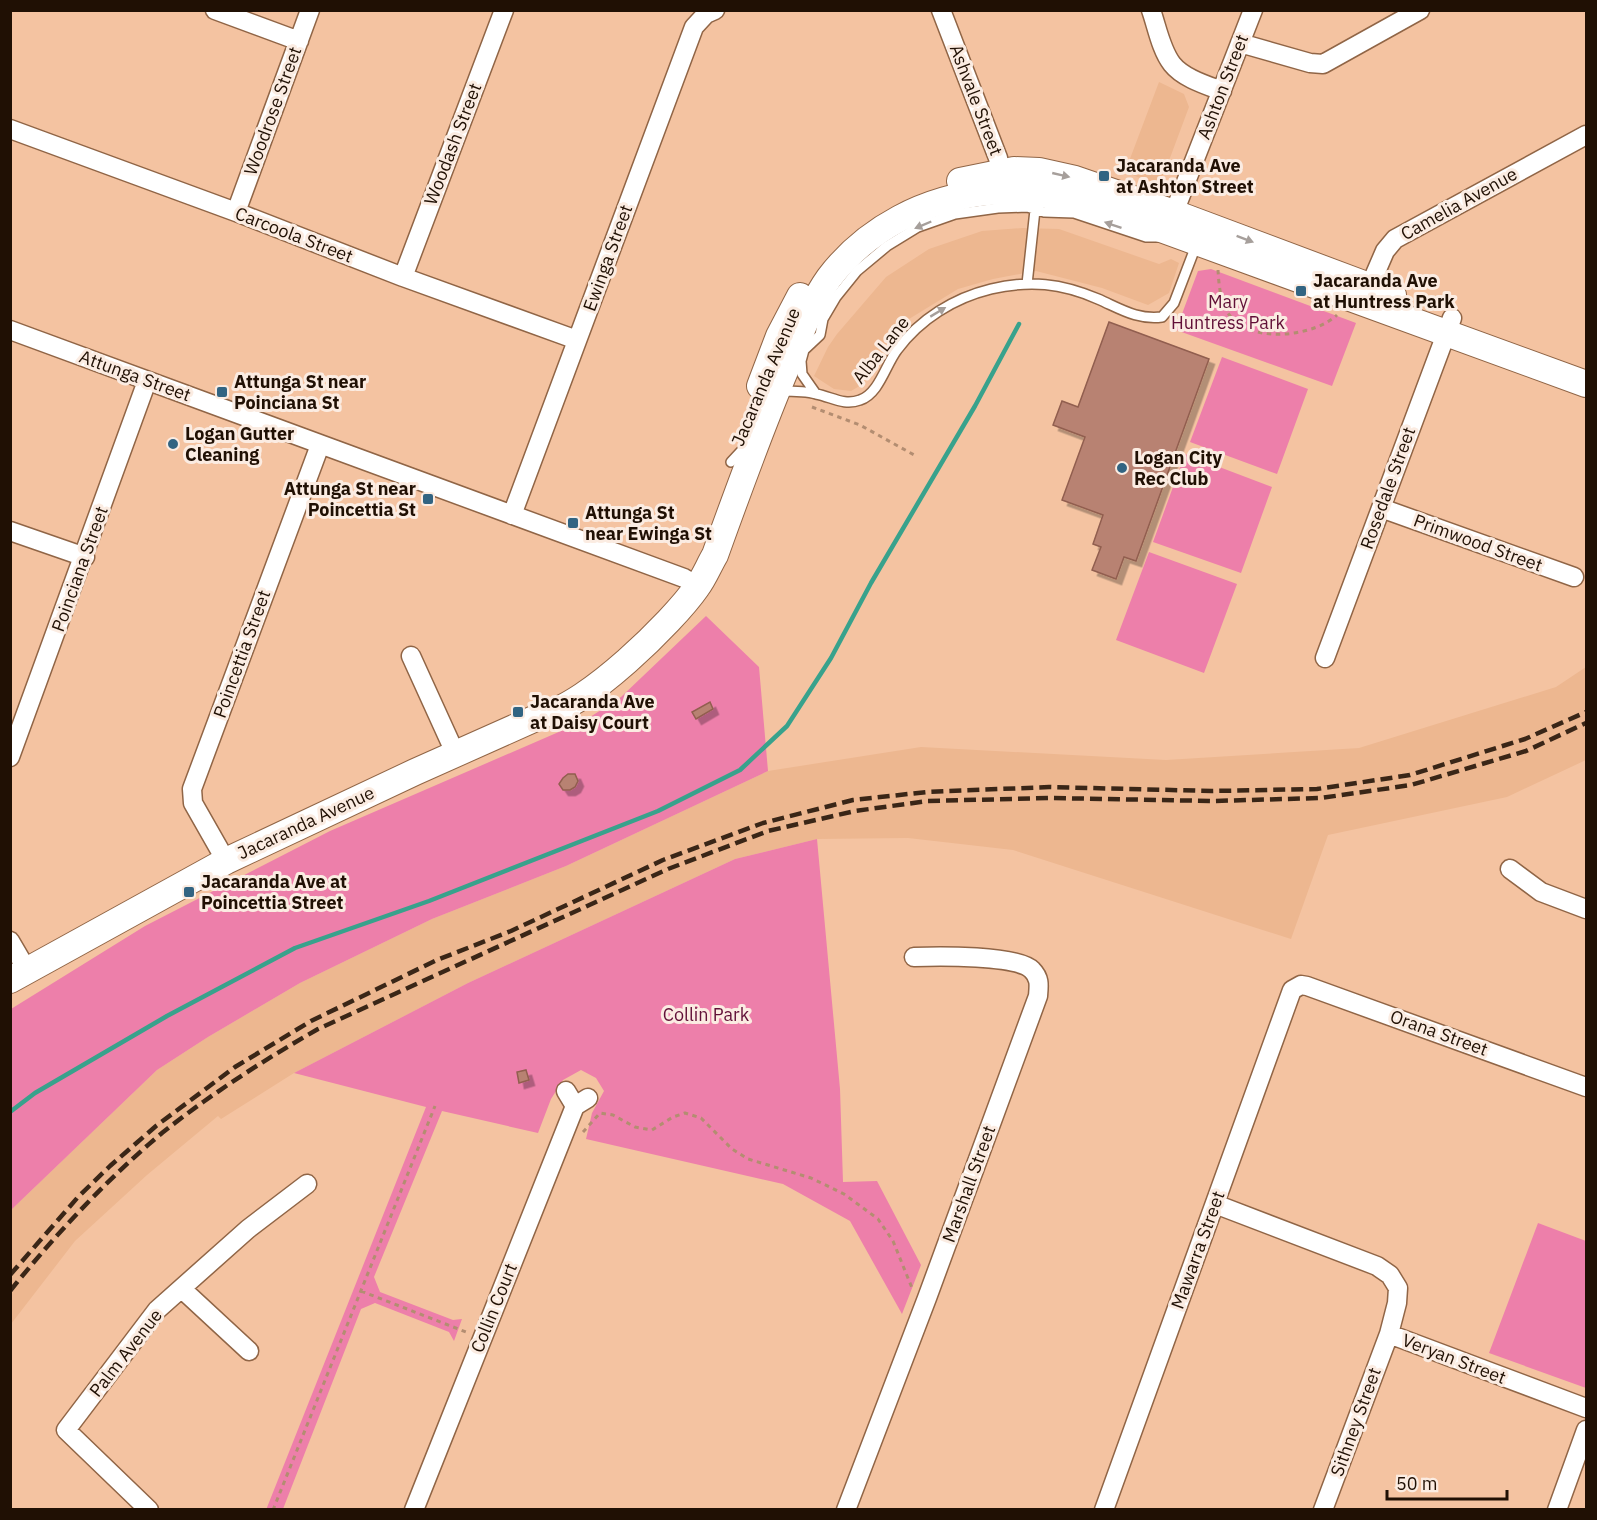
<svg xmlns="http://www.w3.org/2000/svg" width="1597" height="1520" font-family="'IBM Plex Sans',sans-serif">
<style>
.built{fill:#edb790}
.green{fill:#ed7faa}
.lines{fill:none;stroke-linecap:round;stroke-linejoin:round}
.stream{stroke:#38a28c;stroke-width:4.5}
.building{fill:#b88272;stroke:#915e4f;stroke-width:1.5;filter:url(#shadow)}
.lane-casing{stroke:#906546;stroke-width:12}
.street-casing{stroke:#906546;stroke-width:21}
.secondary-casing{stroke:#906546;stroke-width:28}
.path{stroke:#b38d71;stroke-width:3;stroke-dasharray:4.5 4.5;stroke-linecap:butt}
.lane{stroke:#fff;stroke-width:9}
.street{stroke:#fff;stroke-width:18}
.secondary{stroke:#fff;stroke-width:26}
.rail{stroke:#3a2617;stroke-width:4.5;stroke-dasharray:12 6;stroke-linecap:butt}
.oneway{fill:#a69f9b}
.poi-dot{fill:#326482;stroke:#fbece2;stroke-width:2}
.labels{text-anchor:middle;stroke-width:6;stroke-linejoin:round;paint-order:stroke}
.street-label{font-size:18px;fill:#201004;stroke:#fbece2}
.poi-label{font-size:18px;font-weight:bold;fill:#201004;stroke:#fbece2;text-anchor:start}
.park-label{font-size:18px;fill:#610f37;stroke:#fbece2}
</style>
<defs>
<filter id="shadow"><feDropShadow dx="5.5" dy="5.5" stdDeviation="0" flood-color="#0004"/></filter>
</defs>
<rect width="100%" height="100%" fill="#f4c3a1"/>
<path class="built" d="M 1159,82 L 1184,94 L 1189,107 L 1164,174 L 1157,180 L 1150,182 L 1125,172 Z
M 1023,228 L 1059,229 L 1159,264 L 1171,259 L 1179,263 L 1169,293 L 1148,305 L 1102,288 L 1036,271 L 993,279 L 958,289 L 909,319 L 881,349 L 863,384 L 851,391 L 834,389 L 814,376 L 828,347 L 837,334 L 886,277 L 929,249 L 982,231 Z
M 1586,667 L 1586,760 L 1507,797 L 1328,835 L 1291,939 L 1013,850 L 908,838 L 817,839 L 735,859 L 468,983 L 294,1073 L 221,1119 L 218,1116 L 147,1175 L 75,1241 L 11,1324 L 11,1210 L 157,1070 L 208,1037 L 300,983 L 432,919 L 566,866 L 768,771 L 921,747 L 1166,760 L 1359,748 L 1556,687 Z"/>
<path class="green" d="M 1211,269 L 1356,323 L 1332,386 L 1176,330 L 1198,271 Z
M 1222,357 L 1308,389 L 1277,474 L 1190,442 Z
M 1185,454 L 1272,487 L 1241,573 L 1153,542 Z
M 1149,552 L 1237,584 L 1204,673 L 1116,640 Z
M 706,616 L 759,667 L 768,771 L 566,866 L 432,919 L 300,983 L 208,1037 L 157,1070 L 11,1210 L 11,1009 L 145,926 L 330,831 L 584,721 L 621,697 Z
M 817,839 L 840,1089 L 843,1182 L 877,1181 L 921,1265 L 902,1314 L 850,1221 L 783,1184 L 586,1139 L 592,1113 L 604,1091 L 596,1078 L 581,1070 L 563,1080 L 551,1099 L 538,1133 L 442,1111 L 374,1277 L 380,1292 L 453,1320 L 462,1319 L 454,1341 L 449,1332 L 375,1303 L 361,1309 L 283,1509 L 266,1510 L 426,1107 L 294,1073 L 468,983 L 735,859 Z
M 1538,1223 L 1586,1241 L 1586,1388 L 1489,1353 Z"/>
<g class="lines">
<path class="stream" d="M 10,1112 L 35,1093 L 167,1016 L 295,948 L 429,901 L 658,811 L 740,770 L 787,726 L 831,658 L 871,583 L 975,406 L 1019,324"/>
</g>
<path class="building" d="M 1109,322 L 1209,359 L 1136,561 L 1124,557 L 1116,579 L 1092,570 L 1101,547 L 1093,544 L 1103,515 L 1062,500 L 1085,437 L 1053,425 L 1062,401 L 1078,407 Z
M 710,702 L 713,709 L 696,719 L 692,712 Z
M 568,774 L 575,774 L 578,781 L 575,787 L 570,790 L 563,790 L 559,784 L 563,778 Z
M 526,1070 L 529,1080 L 519,1083 L 517,1072 Z"/>
<g class="lines">
<g class="lane-casing">
<path id="lane" d="M 1027,284 L 1035,210
M 780,391 C 791,391 806,391 816,394 C 832,397 844,406 860,400 C 879,394 886,364 897,350 C 920,319 954,298 991,289 C 1030,280 1061,283 1098,299 C 1121,309 1137,320 1162,317 L 1174,303 L 1197,243
M 816,394 L 802,374 L 801,361 L 804,350 L 820,335 L 823,319 L 836,297 L 857,271 L 887,246 L 918,227 L 955,214 L 998,208 L 1027,207 L 1044,212 L 1074,213 L 1146,237 L 1158,237
M 731,462 L 744,448"/>
</g>
<g class="street-casing">
<path id="street" d="M 215,10 L 299,41
M 941,10 L 998,158 L 1004,183
M 1151,10 C 1157,27 1161,50 1172,64 C 1183,78 1206,85 1222,91
M 1240,43 L 1310,63 L 1323,64 L 1420,10
M 10,129 L 236,212 L 403,277 L 577,340
M 236,212 L 310,10
M 1170,223 L 1253,10
M 403,277 L 504,10
M 1366,295 L 1385,251 L 1395,239 L 1586,135
M 10,330 L 684,578 L 698,586
M 1381,508 L 1574,577
M 512,515 L 694,27 L 706,14 L 715,10
M 10,531 L 85,557
M 411,656 L 456,755
M 1325,658 L 1452,318
M 10,757 L 147,381
M 226,861 L 193,803 L 192,789 L 320,445
M 1510,869 L 1541,892 L 1586,909
M 10,941 L 27,970
M 566,1091 L 575,1106 L 588,1098
M 1215,1204 L 1377,1266 L 1390,1275 L 1398,1288 L 1397,1303 L 1389,1334 L 1323,1510
M 182,1289 L 249,1351
M 1389,1334 L 1586,1408
M 149,1510 L 66,1430 L 157,1310 L 248,1229 L 307,1184
M 414,1510 L 575,1106
M 846,1510 L 927,1298 L 1038,996 C 1039,985 1040,978 1032,970 C 1018,955 937,956 914,957
M 1104,1510 L 1292,990 L 1301,985 L 1307,986 L 1586,1087
M 1557,1510 L 1586,1430"/>
</g>
<g class="secondary-casing">
<path id="secondary" d="M 960,181 L 1014,170 L 1039,171 L 1075,179 L 1174,213 L 1393,295
M 760,386 L 779,336 L 800,296
M 10,980 L 226,861 L 415,772 L 545,714 C 586,706 672,623 697,587 C 704,578 709,565 715,555 C 738,491 761,427 788,364 C 800,335 811,303 829,278 C 867,228 926,198 988,192 C 1021,189 1055,196 1087,202 L 1586,384"/>
</g>
<path class="path" d="M 1218,270 C 1219,288 1221,310 1236,322 C 1260,342 1314,336 1337,315
M 812,407 L 860,425 L 916,456
M 583,1132 L 600,1113 L 613,1115 L 635,1127 L 652,1130 L 673,1117 L 685,1113 L 701,1118 L 732,1149 L 748,1159 L 811,1178 L 844,1194 L 878,1219 L 893,1241 L 912,1288
M 361,1291 L 466,1332
M 273,1510 L 435,1106"/>
<use href="#lane" class="lane"/>
<use href="#street" class="street"/>
<use href="#secondary" class="secondary"/>
<path class="rail" d="M 10,1275 L 78,1197 L 110,1166 L 156,1126 L 235,1067 L 311,1021 L 437,960 L 511,931 L 663,860 L 763,823 L 853,800 L 927,792 L 1049,787 L 1212,791 L 1317,789 L 1410,775 L 1525,739 L 1586,712
M 10,1291 C 56,1234 106,1180 162,1133 C 211,1094 264,1060 318,1029 L 668,869 L 768,831 L 855,811 L 928,801 L 1050,798 L 1214,801 L 1321,798 L 1411,785 L 1526,751 L 1586,723"/>
</g>
<defs><path id="oneway-solid" d="M-6-.8H1V-3.2L6.5 0L1 3.2V.8H-6Z" transform="scale(1.5)"/></defs>
<g class="oneway">
<use href="#oneway-solid" transform="translate(1061 175) rotate(13)"/>
<use href="#oneway-solid" transform="translate(923 225) rotate(157)"/>
<use href="#oneway-solid" transform="translate(1113 225) rotate(-161)"/>
<use href="#oneway-solid" transform="translate(1245 239) rotate(21)"/>
<use href="#oneway-solid" transform="translate(938 312) rotate(-31)"/>
</g>
<g class="poi-dot">
<rect x="1098" y="170" width="12" height="12" rx="3"/>
<rect x="1295" y="285" width="12" height="12" rx="3"/>
<rect x="216" y="386" width="12" height="12" rx="3"/>
<circle cx="173" cy="444" r="6"/>
<circle cx="1122" cy="468" r="6"/>
<rect x="422" y="493" width="12" height="12" rx="3"/>
<rect x="567" y="517" width="12" height="12" rx="3"/>
<rect x="512" y="706" width="12" height="12" rx="3"/>
<rect x="183" y="886" width="12" height="12" rx="3"/>
</g>
<g class="labels">
<g class="street-label">
<text transform="translate(1223 87) rotate(-69)" y="6">Ashton Street</text>
<text transform="translate(976 100) rotate(69)" y="6">Ashvale Street</text>
<text transform="translate(273 111) rotate(-70)" y="6">Woodrose Street</text>
<text transform="translate(453 144) rotate(-69)" y="6">Woodash Street</text>
<text transform="translate(1459 204) rotate(-29)" y="6">Camelia Avenue</text>
<text transform="translate(294 235) rotate(21)" y="6">Carcoola Street</text>
<text transform="translate(608 258) rotate(-70)" y="6">Ewinga Street</text>
<text transform="translate(881 350) rotate(-52)" y="6">Alba Lane</text>
<text transform="translate(135 376) rotate(20)" y="6">Attunga Street</text>
<text transform="translate(766 377) rotate(-67)" y="6">Jacaranda Avenue</text>
<text transform="translate(1388 488) rotate(-70)" y="6">Rosedale Street</text>
<text transform="translate(1478 543) rotate(20)" y="6">Primwood Street</text>
<text transform="translate(80 569) rotate(-70)" y="6">Poinciana Street</text>
<text transform="translate(242 654) rotate(-70)" y="6">Poincettia Street</text>
<text transform="translate(306 823) rotate(-25)" y="6">Jacaranda Avenue</text>
<text transform="translate(1439 1033) rotate(20)" y="6">Orana Street</text>
<text transform="translate(969 1184) rotate(-70)" y="6">Marshall Street</text>
<text transform="translate(1198 1250) rotate(-70)" y="6">Mawarra Street</text>
<text transform="translate(494 1308) rotate(-68)" y="6">Collin Court</text>
<text transform="translate(126 1353) rotate(-52)" y="6">Palm Avenue</text>
<text transform="translate(1454 1359) rotate(21)" y="6">Veryan Street</text>
<text transform="translate(1356 1422) rotate(-70)" y="6">Sithney Street</text>
</g>
<g class="poi-label">
<text x="1116" y="172">Jacaranda Ave<tspan x="1116" dy="21">at Ashton Street</tspan></text>
<text x="1313" y="287">Jacaranda Ave<tspan x="1313" dy="21">at Huntress Park</tspan></text>
<text x="234" y="388">Attunga St near<tspan x="234" dy="21">Poinciana St</tspan></text>
<text x="185" y="440">Logan Gutter<tspan x="185" dy="21">Cleaning</tspan></text>
<text x="1134" y="464">Logan City<tspan x="1134" dy="21">Rec Club</tspan></text>
<text x="416" y="495" text-anchor="end">Attunga St near<tspan x="416" dy="21">Poincettia St</tspan></text>
<text x="585" y="519">Attunga St<tspan x="585" dy="21">near Ewinga St</tspan></text>
<text x="530" y="708">Jacaranda Ave<tspan x="530" dy="21">at Daisy Court</tspan></text>
<text x="201" y="888">Jacaranda Ave at<tspan x="201" dy="21">Poincettia Street</tspan></text>
</g>
<g class="park-label">
<text x="1228" y="308">Mary<tspan x="1228" dy="21">Huntress Park</tspan></text>
<text x="706" y="1021">Collin Park</text>
</g>
</g>
<rect width="1597" height="1520" fill="none" stroke="#201004" stroke-width="24"/>
<path d="M1387 1490v9h120v-9" fill="none" stroke="#201004" stroke-width="3"/>
<text x="1396" y="1490" font-size="18" fill="#201004" stroke="#fbece2" stroke-width="4.5" paint-order="stroke">50 m</text>
</svg>
